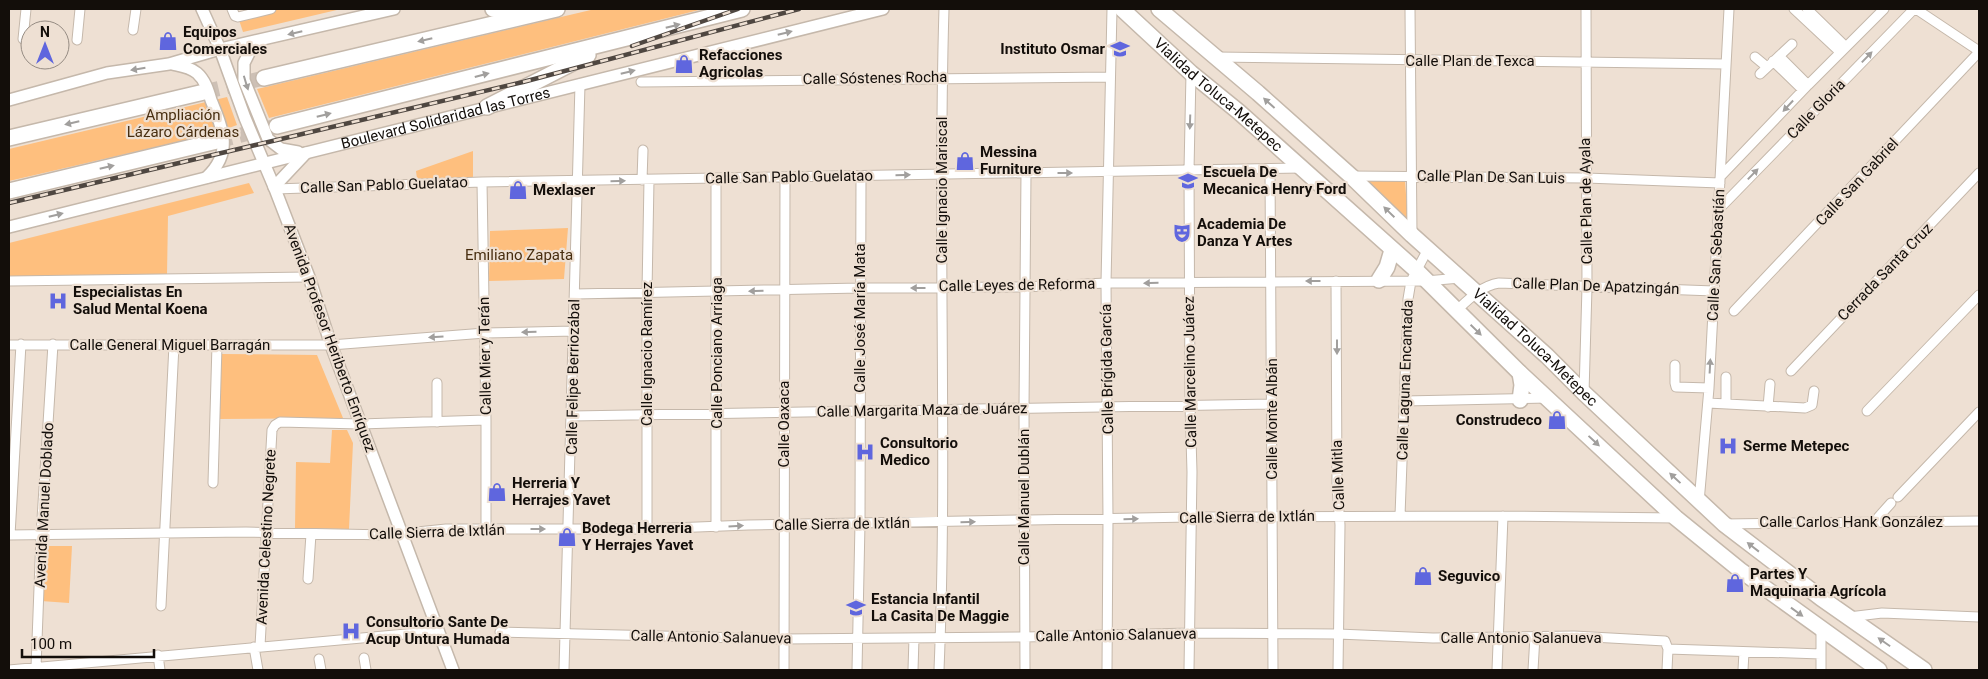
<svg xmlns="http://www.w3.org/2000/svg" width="1988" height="679" font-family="Roboto,sans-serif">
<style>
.green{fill:#febf7e}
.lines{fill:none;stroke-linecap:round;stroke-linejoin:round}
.highway-tunnel{stroke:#cdc0b5;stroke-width:15;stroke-dasharray:15 8;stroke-linecap:butt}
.street-casing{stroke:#c5b8ab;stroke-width:11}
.secondary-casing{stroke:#c5b8ab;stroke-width:14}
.highway-casing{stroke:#c5b8ab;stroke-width:18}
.street{stroke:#fff;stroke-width:9}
.secondary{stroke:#fff;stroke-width:11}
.highway{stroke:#fff;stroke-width:15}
.rail-casing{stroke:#4f4741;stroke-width:4.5}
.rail{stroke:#eee0d3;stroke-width:2.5;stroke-dasharray:8;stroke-linecap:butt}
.oneway{fill:#a19f9d}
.labels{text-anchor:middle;stroke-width:4.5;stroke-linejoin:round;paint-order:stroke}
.poi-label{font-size:15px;font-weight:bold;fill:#130e0a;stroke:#eee0d3;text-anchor:start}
.street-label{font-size:15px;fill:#130e0a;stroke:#eee0d3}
.park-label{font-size:15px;fill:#482e10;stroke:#eee0d3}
</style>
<rect width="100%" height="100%" fill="#eee0d3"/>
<path class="green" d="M 273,9 L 341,9 L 243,32 L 238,17 Z
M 595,9 L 703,9 L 269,118 L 257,89 Z
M 227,97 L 237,125 L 216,133 L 9,181 L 9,149 Z
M 473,151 L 473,177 L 417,179 L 416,171 Z
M 1367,181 L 1405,181 L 1408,221 Z
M 249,183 L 254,193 L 168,216 L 167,275 L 9,278 L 9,243 Z
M 568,228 L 564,279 L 489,281 L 490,231 Z
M 221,354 L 317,355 L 343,418 L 219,419 Z
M 332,430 L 347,430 L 353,443 L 349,529 L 295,528 L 296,462 L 330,463 Z
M 44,546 L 72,546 L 69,603 L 41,601 Z"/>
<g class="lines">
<path class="highway-tunnel" d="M 204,92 L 264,78
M 217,141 L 277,126"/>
<g class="street-casing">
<path id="street" d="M 232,9 L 235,16 L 238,17 L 271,9
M 1410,9 L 1412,235
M 1794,9 L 1840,52
M 1807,9 L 1846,47
M 1916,9 L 1979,51
M 133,30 L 136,9
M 23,39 L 26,9
M 77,40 L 80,9
M 1779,56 L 1808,85
M 1217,57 L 1726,64
M 1755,57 L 1767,67
M 1773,61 L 1803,90
M 1760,74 L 1792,44
M 641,82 L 1110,77
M 1270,169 L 1273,670
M 1351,176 L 1586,178 L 1720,183
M 1720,177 L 1808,85 L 1884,9
M 716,179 L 716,527
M 642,180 L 643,150
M 482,182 L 486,420 L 486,530
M 275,189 L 482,182 L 1302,168
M 1719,209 L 1914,9
M 9,281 L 309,277
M 1336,281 L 1337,487 L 1340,525 L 1338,670
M 575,294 L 860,288 L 1024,287 L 1106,283 L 1426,281 L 1460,278
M 1456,311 C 1469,299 1481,286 1499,283 L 1714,291
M 1734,311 L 1979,52
M 9,345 L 331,345 L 485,333 L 574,331
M 1675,365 L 1675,383 L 1676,387 L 1709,388
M 1791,371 L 1979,173
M 437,383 L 437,422
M 1584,393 L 1587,287 L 1586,9
M 1404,401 L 1548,398
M 1708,403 L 1805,408 L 1812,405 L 1814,391
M 1726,404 L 1726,377
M 1768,407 L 1770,384
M 1867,411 L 1979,295
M 572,416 L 1272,404
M 213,483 L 217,345
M 1898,497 L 1979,412
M 1699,502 L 1709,388 L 1729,9
M 1400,516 L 1408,299 L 1411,281 L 1428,249
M 1874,522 L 1891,503
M 1724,524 L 1979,521
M 647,529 L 647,292 L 649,180
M 9,535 L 246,532 L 388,535 L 446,529 L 647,529 L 748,525 L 1191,517 L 1503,516 L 1676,518
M 10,535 L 21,344
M 308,579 L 311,534
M 161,606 L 174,345
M 1849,617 L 1882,613 L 1979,617
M 500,632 L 783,639 L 1025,637 L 1190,633 L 1338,634 L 1433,638 L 1574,636 L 1665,641 L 1668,649 L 1667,670
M 260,646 L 272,430 L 275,425 L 280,422 L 360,424 L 486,420
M 254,647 L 258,670
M 1668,649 L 1821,654
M 158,655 L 160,670
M 364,658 L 366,670
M 319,659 L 321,670
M 36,667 L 41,535 L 53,344
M 9,670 L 439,631
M 564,670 L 580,84
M 784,670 L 785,178
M 857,670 L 860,523 L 861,176
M 913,670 L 914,638
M 939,670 C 948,450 937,229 944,9
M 1025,670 L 1024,408 L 1026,173
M 1107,670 L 1108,519 L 1106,283 L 1112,9
M 1189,670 L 1192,472 L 1190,404 L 1189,170 L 1191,73
M 1497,670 L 1503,516
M 1533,670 L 1535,636
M 1743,670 L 1744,652
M 1821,670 L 1821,629"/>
</g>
<g class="secondary-casing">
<g id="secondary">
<path d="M 202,9 L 220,49 L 245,118 L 275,189 L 309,277 L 331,345 L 453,670"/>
<path d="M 261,41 L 250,51 L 244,63 L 244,80 L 268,139 L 281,149 L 298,152"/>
<path d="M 172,64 C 181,66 190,67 197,73 C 205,80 208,90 211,100 C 223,130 233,152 207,177"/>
<path d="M 9,100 L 107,73 L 169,64 L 220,49 L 394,9"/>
<path d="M 274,187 L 306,153"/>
<path id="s1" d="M 9,227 L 883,9"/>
</g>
</g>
<g class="highway-casing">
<g id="highway">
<path d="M 493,9 L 521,13"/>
<path id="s2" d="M 1122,9 L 1191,73 L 1239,112 L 1417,271 L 1520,373 L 1676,518 L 1740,570 L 1879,670"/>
<path id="s3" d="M 1159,9 L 1258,93 L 1351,176 L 1412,235 L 1547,356 L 1584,393 L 1724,524 L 1821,598 L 1924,670"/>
<path d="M 264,78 L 557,9"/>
<path d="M 487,107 L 588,55"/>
<path d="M 277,126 L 742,9"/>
<path d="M 9,138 L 204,92"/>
<path d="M 9,191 L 217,141"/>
<path d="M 1379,280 L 1387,267 L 1392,250"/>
<path d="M 1520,373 L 1522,385 L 1520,400"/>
</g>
</g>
<use href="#street" class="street"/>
<use href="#secondary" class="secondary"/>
<use href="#highway" class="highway"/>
<g class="rail-casing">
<path id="rail" d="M 632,46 L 738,9
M 9,203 L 523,82 L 799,9"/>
</g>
<use href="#rail" class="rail"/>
</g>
<defs><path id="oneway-solid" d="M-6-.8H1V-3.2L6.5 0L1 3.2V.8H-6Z" transform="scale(1.25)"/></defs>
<g class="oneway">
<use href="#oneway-solid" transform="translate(673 26) rotate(-14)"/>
<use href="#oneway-solid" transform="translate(295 33) rotate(167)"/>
<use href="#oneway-solid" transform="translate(785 33) rotate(-14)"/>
<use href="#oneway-solid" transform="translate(425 40) rotate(167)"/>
<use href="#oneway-solid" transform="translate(1867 57) rotate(-46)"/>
<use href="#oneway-solid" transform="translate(138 69) rotate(171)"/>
<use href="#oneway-solid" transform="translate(628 72) rotate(-14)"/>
<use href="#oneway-solid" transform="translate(482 75) rotate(-15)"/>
<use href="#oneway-solid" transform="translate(246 83) rotate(73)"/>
<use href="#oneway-solid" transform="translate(1269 103) rotate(-138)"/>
<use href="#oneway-solid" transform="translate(1788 106) rotate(133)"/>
<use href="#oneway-solid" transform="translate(324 115) rotate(-14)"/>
<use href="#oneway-solid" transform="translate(1190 122) rotate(92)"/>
<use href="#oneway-solid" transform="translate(72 123) rotate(167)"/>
<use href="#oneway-solid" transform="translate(107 167) rotate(-13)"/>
<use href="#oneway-solid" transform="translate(1065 173)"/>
<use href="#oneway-solid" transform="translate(1753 174) rotate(-46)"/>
<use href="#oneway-solid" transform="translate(903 175) rotate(-1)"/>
<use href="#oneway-solid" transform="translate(618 181) rotate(-2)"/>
<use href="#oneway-solid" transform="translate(1389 212) rotate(-136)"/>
<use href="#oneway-solid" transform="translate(56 215) rotate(-14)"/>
<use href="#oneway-solid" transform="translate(1313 281) rotate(180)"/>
<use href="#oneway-solid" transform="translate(1151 283) rotate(179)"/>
<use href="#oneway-solid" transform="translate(918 288) rotate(180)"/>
<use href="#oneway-solid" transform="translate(756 291) rotate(179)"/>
<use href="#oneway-solid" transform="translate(1476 330) rotate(44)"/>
<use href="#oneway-solid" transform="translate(529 332) rotate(178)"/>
<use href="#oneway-solid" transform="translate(436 337) rotate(176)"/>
<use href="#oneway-solid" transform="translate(1337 347) rotate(90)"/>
<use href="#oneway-solid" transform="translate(1710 366) rotate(-87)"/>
<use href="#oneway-solid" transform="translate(1594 441) rotate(43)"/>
<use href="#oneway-solid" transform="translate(1675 478) rotate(-137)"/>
<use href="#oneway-solid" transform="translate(1131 519) rotate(-2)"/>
<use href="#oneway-solid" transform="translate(968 522) rotate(-1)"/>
<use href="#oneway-solid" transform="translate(736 526) rotate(-3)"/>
<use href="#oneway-solid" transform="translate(538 529)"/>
<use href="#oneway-solid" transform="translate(1753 547) rotate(-142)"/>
<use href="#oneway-solid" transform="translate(1797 612) rotate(36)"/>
<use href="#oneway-solid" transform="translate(1884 642) rotate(-145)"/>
</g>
<defs>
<g id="shop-bare" transform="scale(1.5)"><path d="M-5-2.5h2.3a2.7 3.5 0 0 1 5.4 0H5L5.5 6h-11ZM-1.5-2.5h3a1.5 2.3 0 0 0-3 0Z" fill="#5f66de" stroke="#eee0d3" stroke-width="2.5" paint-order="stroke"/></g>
<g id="school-bare" transform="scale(1.5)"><path d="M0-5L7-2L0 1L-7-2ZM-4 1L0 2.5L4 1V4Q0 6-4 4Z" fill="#5f66de" stroke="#eee0d3" stroke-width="2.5" paint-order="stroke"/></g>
<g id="university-bare" transform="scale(1.5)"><path d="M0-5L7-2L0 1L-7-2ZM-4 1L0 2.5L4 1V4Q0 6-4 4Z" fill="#5f66de" stroke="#eee0d3" stroke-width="2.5" paint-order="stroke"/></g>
<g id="theatre-bare" transform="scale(1.5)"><path d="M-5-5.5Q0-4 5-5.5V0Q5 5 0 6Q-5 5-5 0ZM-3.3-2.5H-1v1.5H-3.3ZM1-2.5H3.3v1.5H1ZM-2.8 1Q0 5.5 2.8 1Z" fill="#5f66de" stroke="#eee0d3" stroke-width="2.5" paint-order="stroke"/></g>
<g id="hospital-bare" transform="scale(1.5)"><path d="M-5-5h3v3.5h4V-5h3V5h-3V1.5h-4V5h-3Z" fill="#5f66de" stroke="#eee0d3" stroke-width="2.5" paint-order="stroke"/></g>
</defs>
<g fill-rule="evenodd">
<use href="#shop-bare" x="168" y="41"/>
<use href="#school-bare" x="1120" y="49"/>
<use href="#shop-bare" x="684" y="64"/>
<use href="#shop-bare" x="965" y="161"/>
<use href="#university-bare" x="1188" y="181"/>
<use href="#shop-bare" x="518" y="190"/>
<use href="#theatre-bare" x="1182" y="233"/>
<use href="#hospital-bare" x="58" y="301"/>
<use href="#shop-bare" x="1557" y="420"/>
<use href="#hospital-bare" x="1728" y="446"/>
<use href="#hospital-bare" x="865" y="452"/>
<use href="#shop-bare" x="497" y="492"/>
<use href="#shop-bare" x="567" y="537"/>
<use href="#shop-bare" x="1423" y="576"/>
<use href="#shop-bare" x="1735" y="583"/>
<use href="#school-bare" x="856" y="608"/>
<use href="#hospital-bare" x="351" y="631"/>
</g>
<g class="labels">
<g class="poi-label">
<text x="183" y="37">Equipos<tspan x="183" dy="17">Comerciales</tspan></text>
<text x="1105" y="54" text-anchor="end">Instituto Osmar</text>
<text x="699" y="60">Refacciones<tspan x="699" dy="17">Agricolas</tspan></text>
<text x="980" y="157">Messina<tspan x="980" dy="17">Furniture</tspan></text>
<text x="1203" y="177">Escuela De<tspan x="1203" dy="17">Mecanica Henry Ford</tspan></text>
<text x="533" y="195">Mexlaser</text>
<text x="1197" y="229">Academia De<tspan x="1197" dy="17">Danza Y Artes</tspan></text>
<text x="73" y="297">Especialistas En<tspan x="73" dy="17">Salud Mental Koena</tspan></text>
<text x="1542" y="425" text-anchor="end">Construdeco</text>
<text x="880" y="448">Consultorio<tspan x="880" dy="17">Medico</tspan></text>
<text x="1743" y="451">Serme Metepec</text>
<text x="512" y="488">Herreria Y<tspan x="512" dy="17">Herrajes Yavet</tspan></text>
<text x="582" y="533">Bodega Herreria<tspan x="582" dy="17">Y Herrajes Yavet</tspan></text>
<text x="1750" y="579">Partes Y<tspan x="1750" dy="17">Maquinaria Agrícola</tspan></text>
<text x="1438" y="581">Seguvico</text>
<text x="871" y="604">Estancia Infantil<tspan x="871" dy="17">La Casita De Maggie</tspan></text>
<text x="366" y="627">Consultorio Sante De<tspan x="366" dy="17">Acup Untura Humada</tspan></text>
</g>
<g class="street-label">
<text x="1470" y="66">Calle Plan de Texca</text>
<text transform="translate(875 78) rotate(-1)" y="5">Calle Sóstenes Rocha</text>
<text dy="5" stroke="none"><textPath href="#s2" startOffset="129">Vialidad Toluca-Metepec</textPath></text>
<text transform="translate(1816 109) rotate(-46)" y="5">Calle Gloria</text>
<text dy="5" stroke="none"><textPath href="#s1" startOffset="450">Boulevard Solidaridad las Torres</textPath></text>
<text transform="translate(789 177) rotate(-1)" y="5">Calle San Pablo Guelatao</text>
<text transform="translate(1491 177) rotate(1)" y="5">Calle Plan De San Luis</text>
<text transform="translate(1857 182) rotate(-47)" y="5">Calle San Gabriel</text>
<text transform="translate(384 185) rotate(-2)" y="5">Calle San Pablo Guelatao</text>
<text transform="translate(942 190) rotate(-90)" y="5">Calle Ignacio Mariscal</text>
<text transform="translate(1586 201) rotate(-91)" y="5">Calle Plan de Ayala</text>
<text transform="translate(1716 255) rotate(-87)" y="5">Calle San Sebastián</text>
<text transform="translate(1885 272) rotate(-46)" y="5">Cerrada Santa Cruz</text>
<text transform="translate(1017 285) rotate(-1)" y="5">Calle Leyes de Reforma</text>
<text transform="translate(1596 286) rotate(2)" y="5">Calle Plan De Apatzingán</text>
<text transform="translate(860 318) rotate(-90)" y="5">Calle José María Mata</text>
<text transform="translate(330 338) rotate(70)" y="5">Avenida Profesor Heriberto Enríquez</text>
<text x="170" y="350">Calle General Miguel Barragán</text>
<text dy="5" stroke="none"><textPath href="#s3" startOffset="506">Vialidad Toluca-Metepec</textPath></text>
<text transform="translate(717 353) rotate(-90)" y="5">Calle Ponciano Arriaga</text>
<text transform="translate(647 354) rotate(-90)" y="5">Calle Ignacio Ramírez</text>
<text transform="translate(485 356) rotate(-91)" y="5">Calle Mier y Terán</text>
<text transform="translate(1107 369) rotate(-91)" y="5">Calle Brígida García</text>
<text transform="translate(1190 372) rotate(-91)" y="5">Calle Marcelino Juárez</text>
<text transform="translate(573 377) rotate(-89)" y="5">Calle Felipe Berriozábal</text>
<text transform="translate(1405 380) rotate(-88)" y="5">Calle Laguna Encantada</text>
<text transform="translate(922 410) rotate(-1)" y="5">Calle Margarita Maza de Juárez</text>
<text transform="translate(1272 419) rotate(-90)" y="5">Calle Monte Albán</text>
<text transform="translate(784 424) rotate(-90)" y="5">Calle Oaxaca</text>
<text transform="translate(1338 475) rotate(-92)" y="5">Calle Mitla</text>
<text transform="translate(1024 497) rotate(-90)" y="5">Calle Manuel Dublán</text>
<text transform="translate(44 505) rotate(-87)" y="5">Avenida Manuel Doblado</text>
<text transform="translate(1247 517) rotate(-1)" y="5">Calle Sierra de Ixtlán</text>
<text x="1851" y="527">Calle Carlos Hank González</text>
<text transform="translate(842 524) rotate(-1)" y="5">Calle Sierra de Ixtlán</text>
<text transform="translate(437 532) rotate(-2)" y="5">Calle Sierra de Ixtlán</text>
<text transform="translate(266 537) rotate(-87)" y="5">Avenida Celestino Negrete</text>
<text transform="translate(1116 635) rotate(-1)" y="5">Calle Antonio Salanueva</text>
<text transform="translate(711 637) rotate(1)" y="5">Calle Antonio Salanueva</text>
<text x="1521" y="643">Calle Antonio Salanueva</text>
</g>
<g class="park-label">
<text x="183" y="120">Ampliación<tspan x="183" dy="17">Lázaro Cárdenas</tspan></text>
<text x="519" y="260">Emiliano Zapata</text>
</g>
</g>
<rect width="1988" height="679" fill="none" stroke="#130e0a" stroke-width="20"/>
<g transform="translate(45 45)"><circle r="24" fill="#eee0d3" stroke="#968c83"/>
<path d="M0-4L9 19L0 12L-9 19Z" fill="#5f66de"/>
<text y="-8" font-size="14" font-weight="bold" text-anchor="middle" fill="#130e0a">N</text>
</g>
<path d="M22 649v8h132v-8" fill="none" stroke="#130e0a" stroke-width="2.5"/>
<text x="30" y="649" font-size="15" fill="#130e0a" stroke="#eee0d3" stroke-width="4" paint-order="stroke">100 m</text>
</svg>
